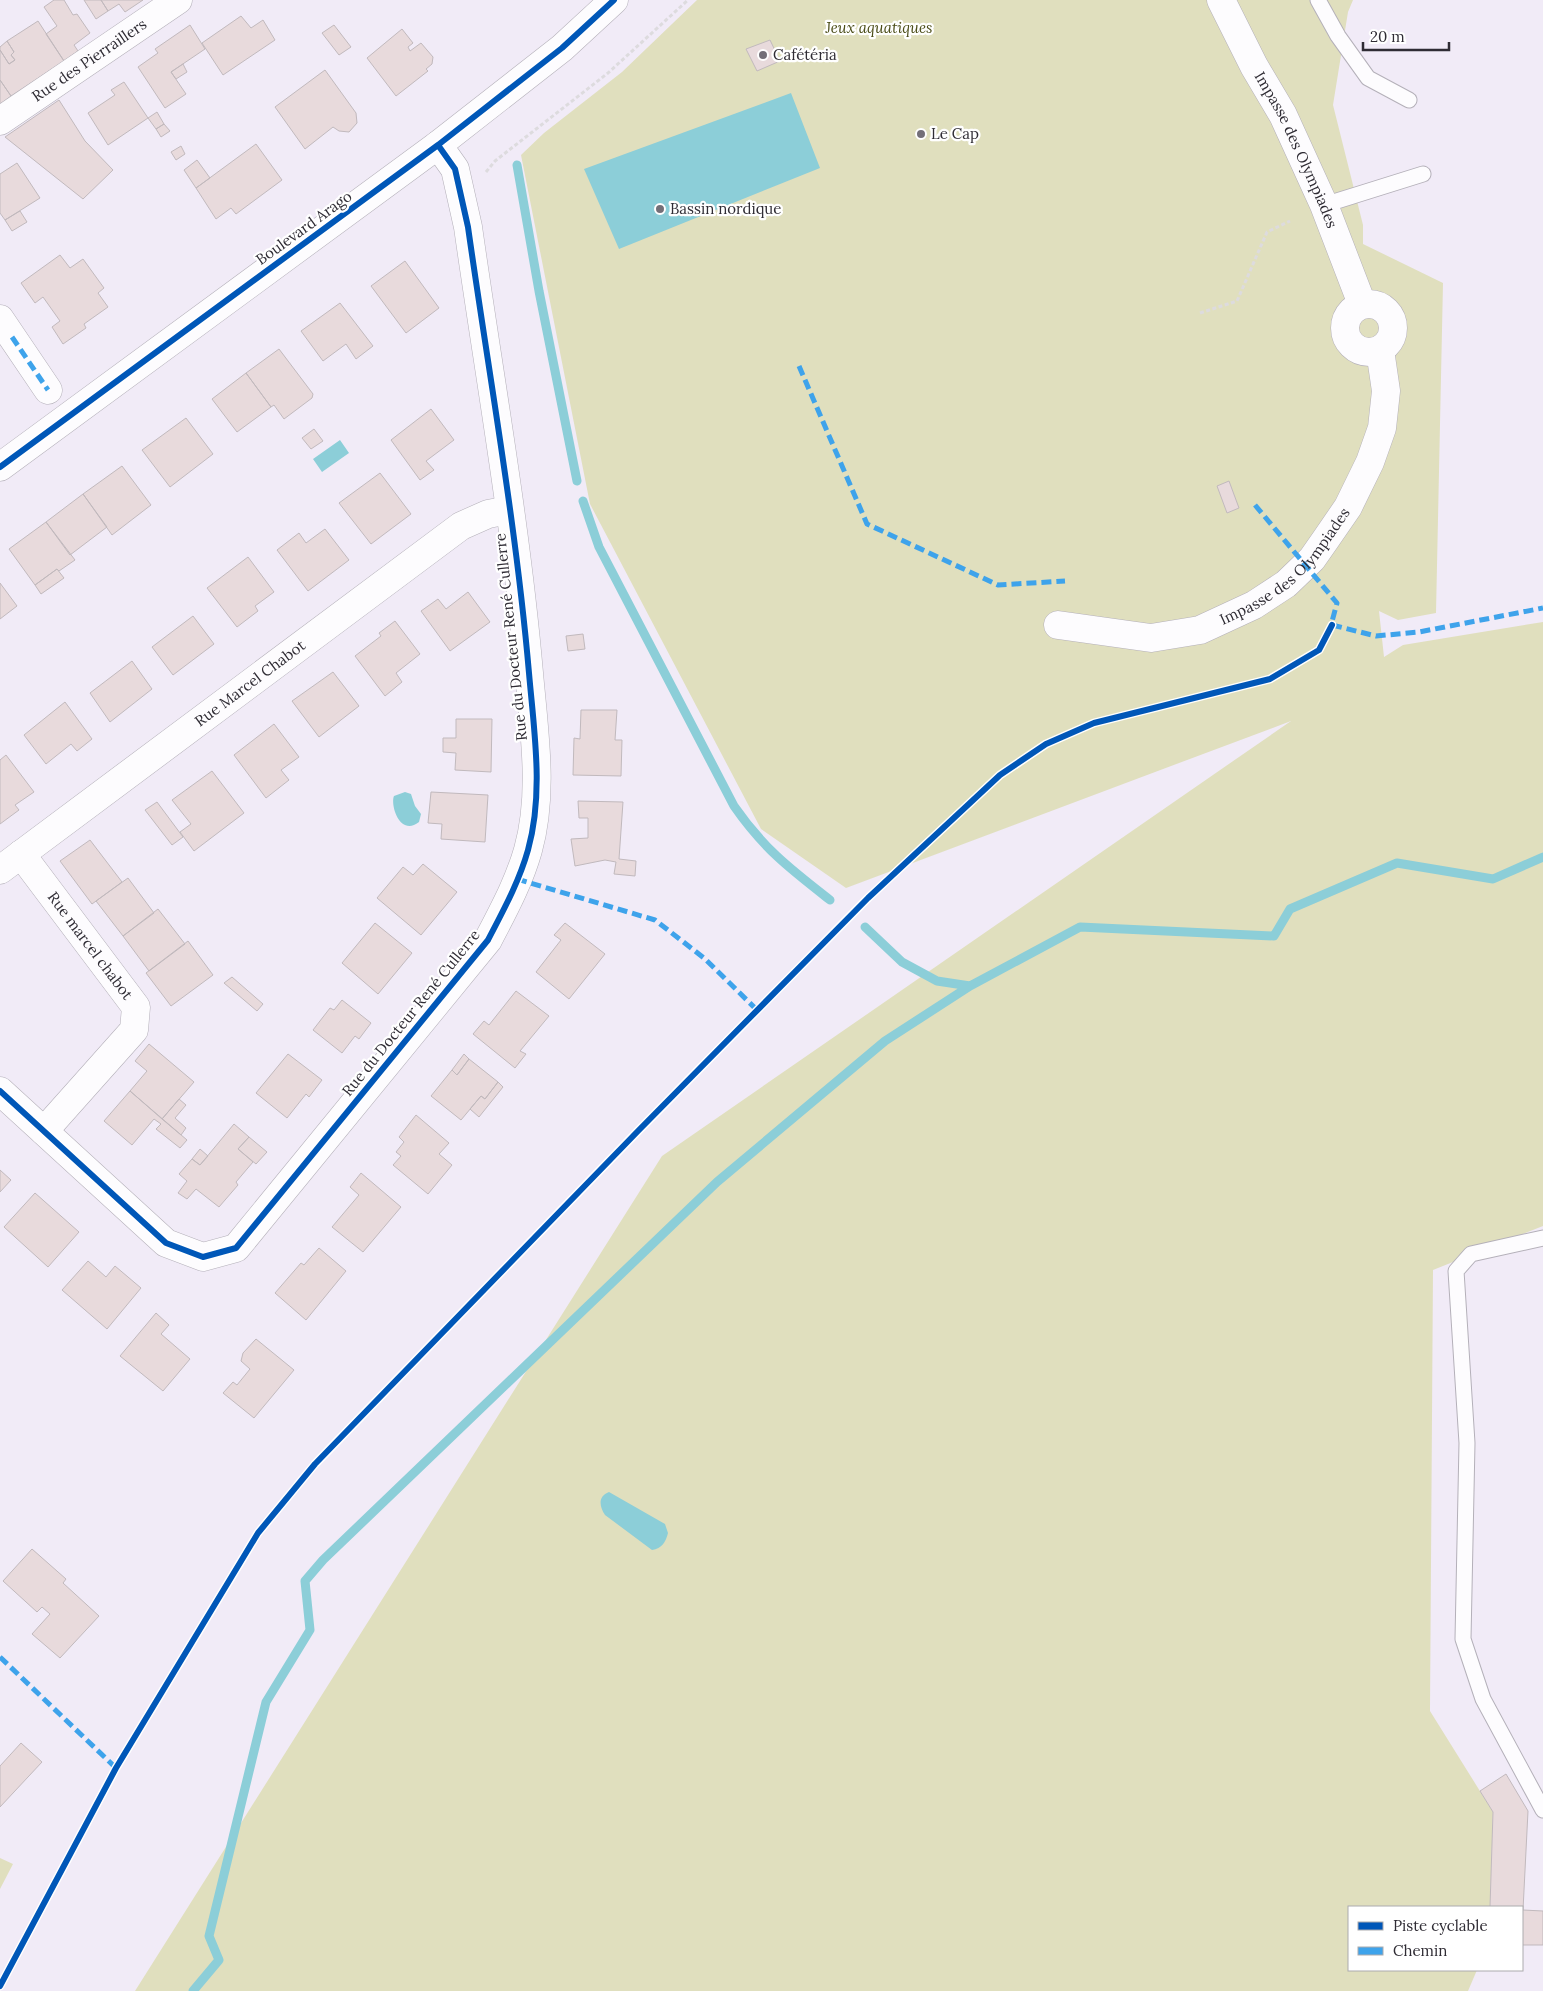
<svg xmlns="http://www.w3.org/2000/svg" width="1543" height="1991" font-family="Lora,serif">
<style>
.green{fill:#e0dfbe}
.water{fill:#8cced8}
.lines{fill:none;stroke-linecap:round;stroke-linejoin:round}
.stream{stroke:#8cced8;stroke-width:9}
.building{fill:#e8dadc;stroke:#c1b9bd}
.lane-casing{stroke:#b4b0b9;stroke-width:17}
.street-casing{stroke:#b4b0b9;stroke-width:29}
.secondary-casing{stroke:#b4b0b9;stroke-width:29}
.path{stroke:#dddbde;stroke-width:3;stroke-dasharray:4 2.5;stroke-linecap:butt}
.lane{stroke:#fdfcfe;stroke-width:15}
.street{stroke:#fdfcfe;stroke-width:28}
.secondary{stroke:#fdfcfe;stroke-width:28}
.quiet{stroke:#3ea3eb;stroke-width:5;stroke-dasharray:10 5;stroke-linecap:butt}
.cycleway-casing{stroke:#fff;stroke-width:9}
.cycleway{stroke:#0057b8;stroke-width:6}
.poi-dot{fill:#736f78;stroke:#fff;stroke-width:2}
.labels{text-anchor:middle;stroke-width:4.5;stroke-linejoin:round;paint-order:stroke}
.park-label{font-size:15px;font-style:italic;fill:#4b4d18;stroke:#fff}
.poi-label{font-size:15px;fill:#2f2c34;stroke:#fff;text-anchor:start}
.street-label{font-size:15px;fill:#2f2c34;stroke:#fff}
</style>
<rect width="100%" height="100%" fill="#f1ebf7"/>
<path class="green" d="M 697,0 L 1353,0 L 1348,12 L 1333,105 L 1363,225 L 1363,244 L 1443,283 L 1436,613 L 1398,620 L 1379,611 L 1384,657 L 1403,645 L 1543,622 L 1543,1226 L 1433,1270 L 1430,1711 L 1493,1812 L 1490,1907 L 1349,1907 L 1349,1970 L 1477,1970 L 1468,1991 L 135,1991 L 662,1156 L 1291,721 L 846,888 L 761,829 L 590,504 L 521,155 L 544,133 L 622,72 Z
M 0,1858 L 13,1864 L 0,1889 Z"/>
<path class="water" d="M 791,93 L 820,168 L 619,249 L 584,169 Z
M 340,440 L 349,453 L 322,472 L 313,459 Z
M 405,792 L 411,794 L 415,806 L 421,814 L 419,822 C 400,837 390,805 394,796 Z
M 609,1492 L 665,1524 L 668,1533 C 666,1541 662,1549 652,1550 L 605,1515 C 599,1506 598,1496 609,1492 Z"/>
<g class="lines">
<path class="stream" d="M 517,165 L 539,291 L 577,481
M 583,501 L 599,547 L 734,806 C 764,849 789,868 830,900
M 865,927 L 902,962 L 937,981 L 970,986
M 193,1991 L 219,1960 L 209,1936 L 266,1702 L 310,1630 L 305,1581 L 323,1560 L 717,1182 L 885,1041 L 970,986 L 1080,927 L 1274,936 L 1290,909 L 1397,863 L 1493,879 L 1543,857"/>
</g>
<path class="building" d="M 54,0 L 64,0 L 73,15 L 77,14 L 90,33 L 74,45 L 78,51 L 64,61 L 46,34 L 57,26 L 44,7 Z
M 84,0 L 101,0 L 108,11 L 96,19 Z
M 101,0 L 143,0 L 125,12 L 119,4 L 108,11 Z
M 241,16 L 251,28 L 263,20 L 275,40 L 223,75 L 202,43 Z
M 38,21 L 64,61 L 11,96 L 0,80 L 0,50 L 9,64 L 15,60 L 11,55 L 14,52 L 7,41 Z
M 190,25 L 205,49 L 171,72 L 186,94 L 165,108 L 138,67 L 158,53 L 155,49 Z
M 334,25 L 351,47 L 339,55 L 322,33 Z
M 402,29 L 413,43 L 408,47 L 410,51 L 421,43 L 433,57 L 432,64 L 426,69 L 428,71 L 396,96 L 367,58 Z
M 770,40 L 780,61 L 757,71 L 746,49 Z
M 7,41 L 14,52 L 11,55 L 15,60 L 9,64 L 0,50 L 0,47 Z
M 183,64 L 187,72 L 176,79 L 171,72 Z
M 325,70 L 356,113 L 357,123 L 349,132 L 339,131 L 333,127 L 305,149 L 275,107 Z
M 0,80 L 11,96 L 0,104 Z
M 124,82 L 148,118 L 108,145 L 88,113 L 115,95 L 111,90 Z
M 59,100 L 85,141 L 113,170 L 83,199 L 5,137 Z
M 157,112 L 164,124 L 156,129 L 148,118 Z
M 164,124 L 170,131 L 161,137 L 156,129 Z
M 256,144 L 282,180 L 236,214 L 231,208 L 216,219 L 196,188 Z
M 181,146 L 185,154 L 176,160 L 171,152 Z
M 197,160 L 210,178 L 196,188 L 184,170 Z
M 17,163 L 40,198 L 5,220 L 0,213 L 0,174 Z
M 20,211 L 27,222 L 12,231 L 5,220 Z
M 60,255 L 70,268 L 83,259 L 104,288 L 98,293 L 108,307 L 84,324 L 86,328 L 63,344 L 52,327 L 60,321 L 43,297 L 35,303 L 21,283 Z
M 405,261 L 439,308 L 406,333 L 371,286 Z
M 340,303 L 373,346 L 356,359 L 346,344 L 323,361 L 301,331 Z
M 279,349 L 313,394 L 312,398 L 284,419 L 274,405 L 271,407 L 246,373 Z
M 246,373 L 271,407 L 237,432 L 212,399 Z
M 431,409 L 454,440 L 426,461 L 434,470 L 420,480 L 391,440 Z
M 186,418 L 213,454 L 170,487 L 142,450 Z
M 314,429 L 323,441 L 311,449 L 302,438 Z
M 122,466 L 151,505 L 112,535 L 83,494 Z
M 380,473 L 411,514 L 371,544 L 339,503 Z
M 1229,481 L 1239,508 L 1227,513 L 1217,486 Z
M 83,494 L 107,527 L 70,555 L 46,522 Z
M 46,522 L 75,560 L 59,571 L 57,569 L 35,585 L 9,549 Z
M 325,529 L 349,560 L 308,591 L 277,550 L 299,533 L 306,543 Z
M 248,557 L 274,592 L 255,606 L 258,611 L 237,627 L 207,588 Z
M 57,569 L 64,578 L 41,594 L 35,585 Z
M 0,583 L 17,606 L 0,619 Z
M 468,592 L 490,622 L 450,651 L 421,611 L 438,599 L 446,609 Z
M 193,616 L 214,644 L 173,675 L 152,647 Z
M 395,621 L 420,654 L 396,673 L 402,682 L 385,696 L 355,656 L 381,636 L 379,633 Z
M 583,634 L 585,649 L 568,651 L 566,636 Z
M 132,661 L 152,689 L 110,722 L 90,693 Z
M 333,672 L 359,706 L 319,737 L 292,701 Z
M 65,702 L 92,739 L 77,751 L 71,744 L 46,764 L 24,735 Z
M 581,710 L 617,710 L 615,740 L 622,740 L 621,776 L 573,775 L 574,738 L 580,739 Z
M 456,719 L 492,719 L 491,772 L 455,770 L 456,753 L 443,752 L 443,738 L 456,738 Z
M 274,724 L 299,757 L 281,770 L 289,780 L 266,798 L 234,755 Z
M 6,755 L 34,792 L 15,805 L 19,810 L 0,824 L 0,760 Z
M 212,771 L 244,813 L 194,851 L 180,832 L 191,824 L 172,800 Z
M 431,792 L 488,795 L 485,842 L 441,839 L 442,824 L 428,823 Z
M 578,801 L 623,802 L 619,859 L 636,861 L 635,876 L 614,874 L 616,862 L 605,860 L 575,866 L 571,839 L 588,838 L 588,818 L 579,818 Z
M 157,802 L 183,837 L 172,845 L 145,810 Z
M 90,840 L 122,882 L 92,904 L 60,861 Z
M 423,864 L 457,892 L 421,935 L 377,898 L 403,867 L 413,875 Z
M 128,878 L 154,913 L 123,936 L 96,901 Z
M 158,909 L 185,944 L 149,971 L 123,936 Z
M 375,923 L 412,953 L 378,994 L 342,963 Z
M 565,923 L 605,954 L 569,999 L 536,972 L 561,940 L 554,935 Z
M 188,941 L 213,975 L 171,1006 L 146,973 Z
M 232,977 L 263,1004 L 257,1011 L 224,983 Z
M 516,991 L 549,1016 L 520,1051 L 526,1054 L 515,1068 L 473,1034 L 484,1021 L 489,1025 Z
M 342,1000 L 371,1023 L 359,1039 L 355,1036 L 342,1053 L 313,1030 L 330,1008 L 334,1010 Z
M 149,1044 L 194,1082 L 162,1119 L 130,1091 L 147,1071 L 135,1061 Z
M 288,1054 L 322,1080 L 309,1097 L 306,1094 L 287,1118 L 256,1093 Z
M 464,1054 L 469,1059 L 457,1075 L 452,1070 Z
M 469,1059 L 498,1082 L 485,1099 L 481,1096 L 461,1120 L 431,1096 L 452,1070 L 457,1075 Z
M 498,1082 L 503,1087 L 479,1117 L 470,1109 L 481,1096 L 485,1099 Z
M 130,1091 L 187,1140 L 180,1148 L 156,1129 L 161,1124 L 154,1119 L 132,1145 L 104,1121 Z
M 179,1099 L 186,1105 L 175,1118 L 186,1128 L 181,1135 L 162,1119 Z
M 416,1115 L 449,1143 L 439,1154 L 452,1165 L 428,1194 L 393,1165 L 401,1156 L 396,1152 L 404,1142 L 399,1137 Z
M 234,1124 L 249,1137 L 238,1149 L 253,1162 L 236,1182 L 238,1185 L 219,1207 L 196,1189 L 187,1199 L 178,1193 L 187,1181 L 179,1174 L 192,1159 L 200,1165 Z
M 249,1137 L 267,1152 L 256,1164 L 238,1149 Z
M 200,1149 L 208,1156 L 200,1165 L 192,1159 Z
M 0,1170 L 11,1180 L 0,1192 Z
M 361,1173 L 401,1207 L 363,1252 L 332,1227 L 359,1195 L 350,1187 Z
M 35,1193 L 79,1232 L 48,1267 L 4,1227 Z
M 319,1248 L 346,1271 L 306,1320 L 275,1293 L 301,1263 L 304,1265 Z
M 88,1261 L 106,1277 L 115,1266 L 141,1288 L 107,1329 L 62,1290 Z
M 156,1313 L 169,1325 L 161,1334 L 190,1359 L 163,1391 L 120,1356 Z
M 256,1339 L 294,1370 L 254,1418 L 223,1393 L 233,1382 L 237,1385 L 250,1369 L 241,1361 L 243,1353 Z
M 32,1549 L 66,1579 L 63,1583 L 99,1616 L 60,1658 L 32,1634 L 50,1614 L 42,1607 L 37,1612 L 3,1581 Z
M 21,1743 L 42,1762 L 0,1807 L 0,1766 Z
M 1506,1774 L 1528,1811 L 1523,1910 L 1543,1911 L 1543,1945 L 1522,1945 L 1522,1907 L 1490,1907 L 1493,1812 L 1480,1791 Z"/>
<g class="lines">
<g class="lane-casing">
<path id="lane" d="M 1318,0 L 1338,36 L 1368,78 L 1409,100
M 1324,205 L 1423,174
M 1543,1238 L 1471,1254 L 1456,1271 L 1467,1443 L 1463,1639 L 1483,1699 L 1543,1810"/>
</g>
<g class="street-casing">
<g id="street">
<path id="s1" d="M 1221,0 L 1254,66 L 1283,115 L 1324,205 L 1362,304"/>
<path id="s2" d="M 0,121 L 178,0"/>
<circle cx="1369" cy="328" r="24"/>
<path d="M 0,319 L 48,390"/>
<path id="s3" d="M 1058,625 L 1151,638 L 1200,630 L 1254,605 L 1286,584 L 1312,559 L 1326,539 L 1348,507 L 1370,462 L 1382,428 L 1386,391 L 1380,350"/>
<path id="s4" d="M 21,854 L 136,1007 L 134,1030 L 44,1131"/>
<path id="s5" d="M 0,870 L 461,526 L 488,514 L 509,510"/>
<path d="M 0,1091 L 166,1243 L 203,1257 L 236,1248 L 488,940 C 503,911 519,882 528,850 C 544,793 534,731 529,673 C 516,524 489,375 468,227 L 455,169 L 438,145"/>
</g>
</g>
<g class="secondary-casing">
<path id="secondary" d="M 0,467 L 438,145 L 562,48 L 614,0"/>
</g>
<path class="path" d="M 486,172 L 495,161 L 608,73 L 688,0
M 1200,313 L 1237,301 L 1267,232 L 1290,221"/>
<use href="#lane" class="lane"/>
<use href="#street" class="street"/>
<use href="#secondary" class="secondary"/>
<path class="quiet" d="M 12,337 L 48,390
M 799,366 L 867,524 L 998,585 L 1065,581
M 1255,505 L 1337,603 L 1330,629
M 1332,625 L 1376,636 L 1419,632 L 1543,608
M 517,879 L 655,920 L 704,958 L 757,1010
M 0,1657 L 116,1768"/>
<g class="cycleway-casing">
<path id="cycleway" d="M 0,467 L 438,145 L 562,48 L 614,0
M 0,1091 L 166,1243 L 203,1257 L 236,1248 L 488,940 C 503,911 519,882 528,850 C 544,793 534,731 529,673 C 516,524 489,375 468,227 L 455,169 L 438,145
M 0,1986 L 116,1768 L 258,1533 L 315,1464 L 638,1131 L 868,898 L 1000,775 L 1046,744 L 1094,723 L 1270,679 L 1319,650 L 1332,625"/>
</g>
<use href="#cycleway" class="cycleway"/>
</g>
<g class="poi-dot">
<circle cx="763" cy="55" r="5"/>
<circle cx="921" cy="134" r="5"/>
<circle cx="660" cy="209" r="5"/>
</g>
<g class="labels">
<g class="park-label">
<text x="879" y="33">Jeux aquatiques</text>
</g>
<g class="poi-label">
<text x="773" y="60">Cafétéria</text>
<text x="931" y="139">Le Cap</text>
<text x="670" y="214">Bassin nordique</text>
</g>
<g class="street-label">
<text dy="5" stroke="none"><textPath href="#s2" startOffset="108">Rue des Pierraillers</textPath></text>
<text dy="5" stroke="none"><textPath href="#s1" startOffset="168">Impasse des Olympiades</textPath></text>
<text transform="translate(304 228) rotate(-36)" y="5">Boulevard Arago</text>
<text dy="5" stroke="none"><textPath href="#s3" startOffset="252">Impasse des Olympiades</textPath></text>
<text transform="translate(511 637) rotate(-96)" y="5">Rue du Docteur René Cullerre</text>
<text dy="5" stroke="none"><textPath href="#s5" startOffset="312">Rue Marcel Chabot</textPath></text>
<text dy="5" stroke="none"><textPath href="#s4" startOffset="115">Rue marcel chabot</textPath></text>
<text transform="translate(411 1013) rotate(-51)" y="5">Rue du Docteur René Cullerre</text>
</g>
</g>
<rect x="1348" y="1906" width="175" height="65" fill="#ffffff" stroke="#acabae"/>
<rect x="1358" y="1922" width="25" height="8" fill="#0057b8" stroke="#acabae"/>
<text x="1393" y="1931" font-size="15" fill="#2f2c34">Piste cyclable</text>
<rect x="1358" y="1947" width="25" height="8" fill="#3ea3eb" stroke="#acabae"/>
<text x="1393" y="1956" font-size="15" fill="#2f2c34">Chemin</text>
<path d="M1363 42v8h86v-8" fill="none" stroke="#2f2c34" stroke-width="2.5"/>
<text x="1370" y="42" font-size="15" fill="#2f2c34" stroke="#ffffff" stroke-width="4" paint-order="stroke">20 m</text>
</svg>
